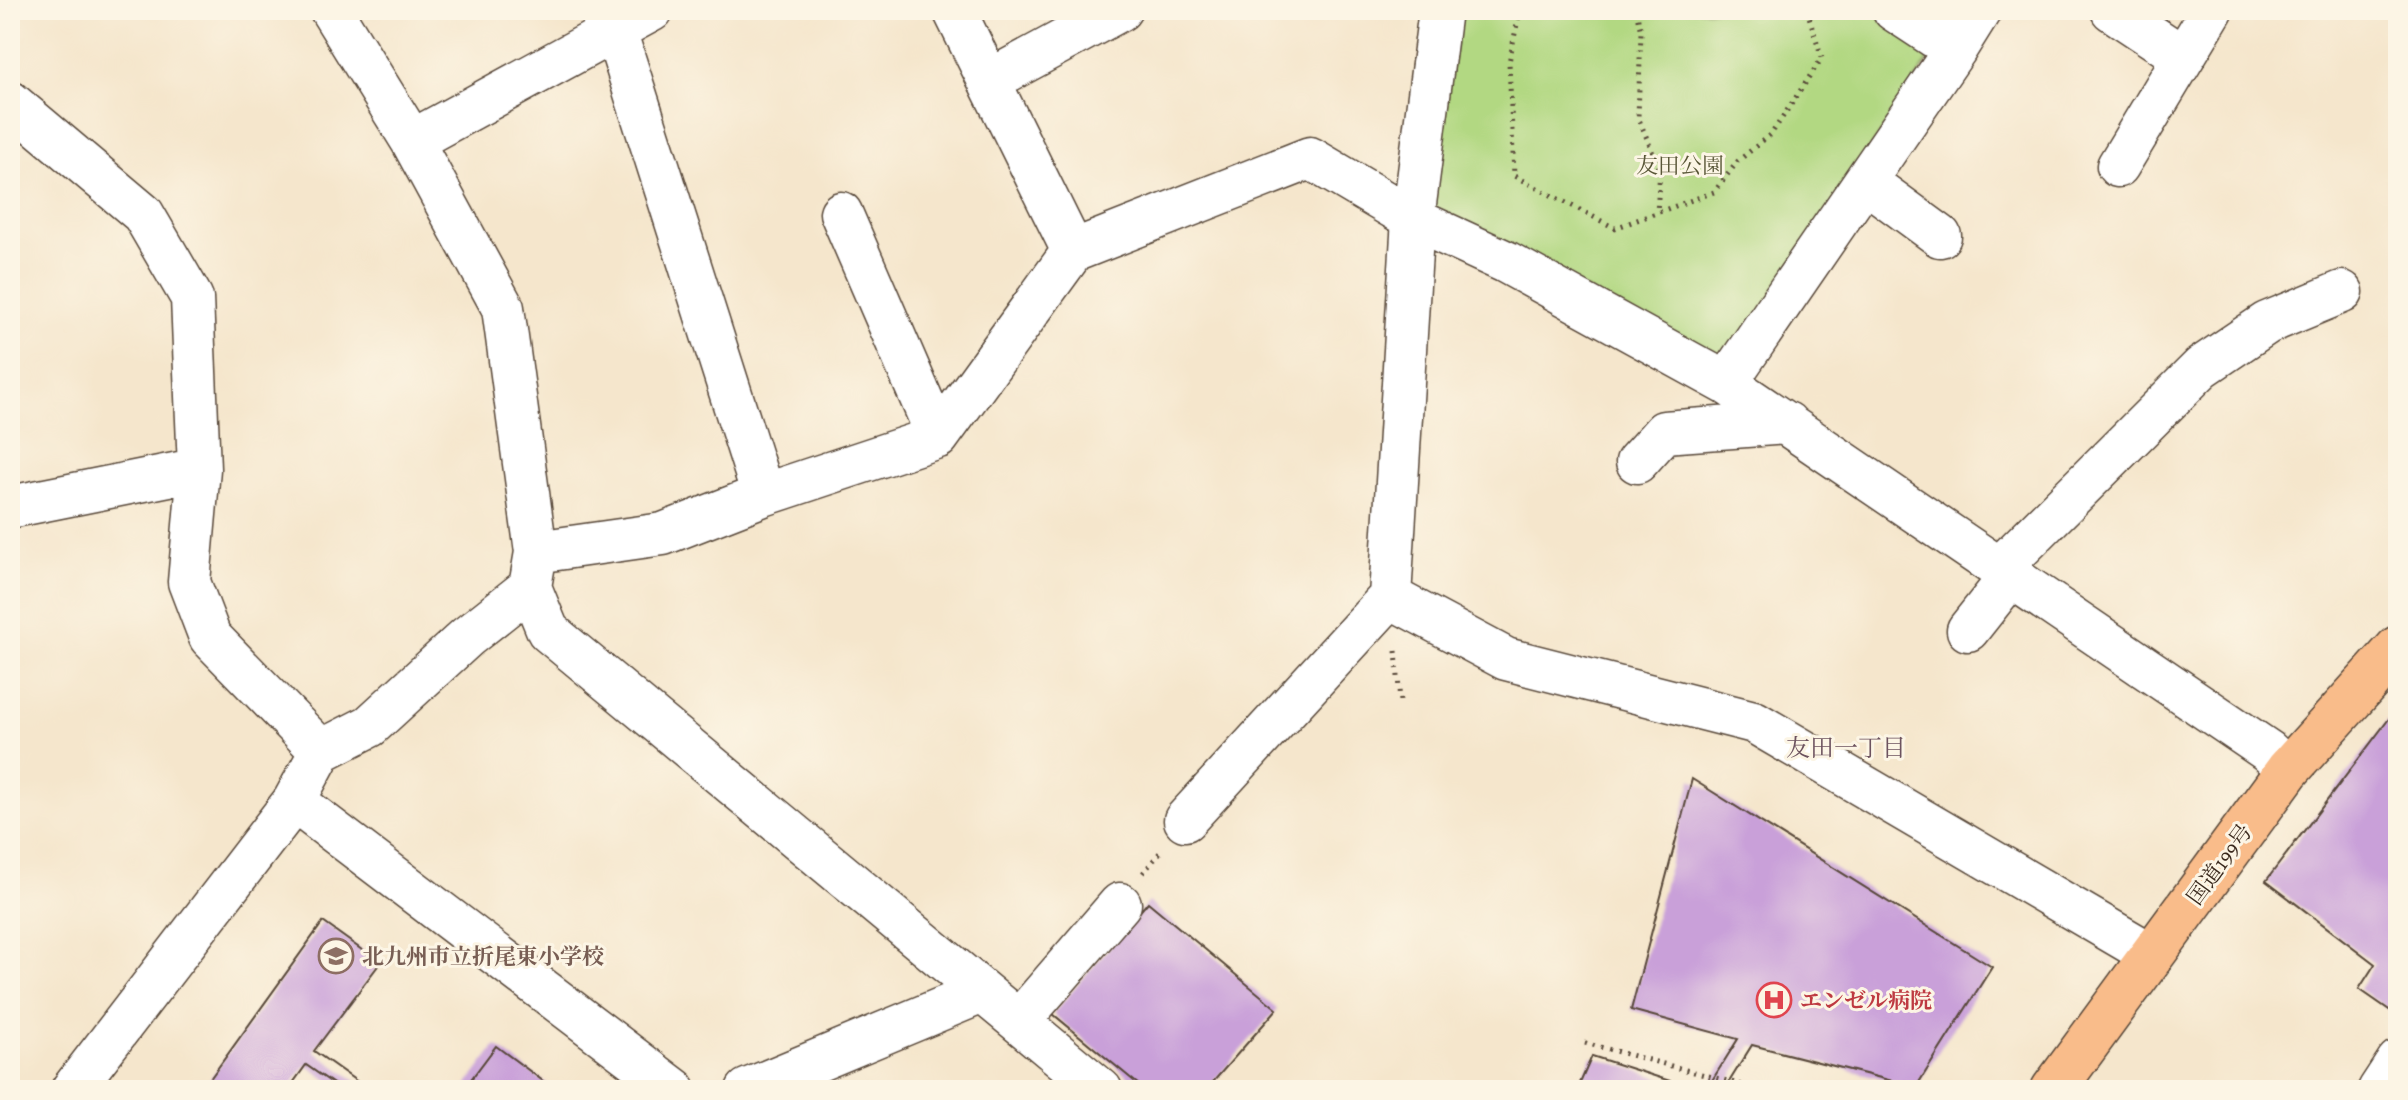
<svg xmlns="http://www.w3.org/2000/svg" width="2408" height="1100" font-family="Alegreya,'Noto Serif JP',serif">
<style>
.green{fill:#b2d882;stroke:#768150;stroke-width:2}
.building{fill:#c9a0d9}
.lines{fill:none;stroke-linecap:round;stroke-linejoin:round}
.minor-casing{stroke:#574638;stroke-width:45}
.highway-casing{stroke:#574638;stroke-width:47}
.path{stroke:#574638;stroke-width:5;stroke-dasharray:2 6;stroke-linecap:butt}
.minor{stroke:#fff;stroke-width:42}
.highway{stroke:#f9bc8a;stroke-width:44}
.labels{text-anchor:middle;stroke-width:6;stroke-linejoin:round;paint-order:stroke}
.park-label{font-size:22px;fill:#595637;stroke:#fcf5e5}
.street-label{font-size:22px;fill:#3b2a1e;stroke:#fcf5e5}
.education-label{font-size:22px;font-weight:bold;fill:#785e54;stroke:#fcf5e5;text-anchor:start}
.health-label{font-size:22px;font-weight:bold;fill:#be3a42;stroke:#fcf5e5;text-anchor:start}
.neighbourhood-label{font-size:24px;fill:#6d535f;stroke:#fcf5e5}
</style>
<rect width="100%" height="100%" fill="#fcf5e5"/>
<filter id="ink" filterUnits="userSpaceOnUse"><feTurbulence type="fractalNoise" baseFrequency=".0125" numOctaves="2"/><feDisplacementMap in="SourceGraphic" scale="16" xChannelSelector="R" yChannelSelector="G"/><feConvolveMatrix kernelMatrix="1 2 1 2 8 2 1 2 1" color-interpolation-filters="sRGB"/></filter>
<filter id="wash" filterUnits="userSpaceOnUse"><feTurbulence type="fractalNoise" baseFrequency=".006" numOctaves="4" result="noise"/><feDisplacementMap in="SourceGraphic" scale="32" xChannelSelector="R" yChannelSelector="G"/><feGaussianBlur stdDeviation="1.8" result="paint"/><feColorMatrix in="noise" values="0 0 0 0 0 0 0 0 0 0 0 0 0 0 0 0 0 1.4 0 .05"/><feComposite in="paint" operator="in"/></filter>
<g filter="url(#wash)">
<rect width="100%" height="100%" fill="#f5e6cc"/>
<path class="green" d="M 1461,10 L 1880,10 L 1937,47 L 1740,350 L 1716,357 L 1428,209 Z"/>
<g id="blocks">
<path class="building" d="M 2398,707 L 2398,1016 L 2359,989 L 2375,964 L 2266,881 Z
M 1692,779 L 1992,967 L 1916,1087 L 1752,1045 L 1724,1090 L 1706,1090 L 1738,1039 L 1631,1010 Z
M 1148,902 L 1277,1009 L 1206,1090 L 1145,1090 L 1053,1014 Z
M 323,922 L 380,963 L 314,1051 L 369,1090 L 342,1090 L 306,1065 L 288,1090 L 202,1090 Z
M 496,1046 L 551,1087 L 549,1090 L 463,1090 Z
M 1592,1056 L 1695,1089 L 1695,1090 L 1577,1090 Z"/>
</g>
</g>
<g filter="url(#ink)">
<use href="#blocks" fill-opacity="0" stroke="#574638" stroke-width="2"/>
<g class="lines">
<g class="minor-casing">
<path id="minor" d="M 331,10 L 412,141 L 503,308 L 536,552 L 530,587 L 548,631 L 1101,1090
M 954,10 L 1073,251
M 1440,10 L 1413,219 L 1390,597 L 1506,659 L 1754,722 L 2152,955
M 1894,10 L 1955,50
M 2112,10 L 2183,57
M 615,30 L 763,495
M 989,81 L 1120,10
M 10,102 L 143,214 L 192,298 L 199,469 L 189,582 L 210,637 L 321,751
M 412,141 L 652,10
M 2118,166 L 2212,10
M 1865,181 L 1940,236
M 841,213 L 938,437
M 1726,383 L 1955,50 L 1980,10
M 1637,462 L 1664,432 L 1787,423
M 10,507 L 199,469
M 536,552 L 663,534 L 763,495 L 938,437 L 1073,251 L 1310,158 L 1413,219 L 1506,262 L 1726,383 L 2268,751 L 2288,770
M 1999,569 L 2202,367 L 2267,323 L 2342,292
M 1968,630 L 2010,577
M 294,801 L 675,1090
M 1185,820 L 1390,597
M 1019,1021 L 1120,904
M 72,1090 L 294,801 L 321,751 L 370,726 L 467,637 L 530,587
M 747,1090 L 982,992
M 2379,1090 L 2398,1061"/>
</g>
<g class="highway-casing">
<path id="highway" d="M 2053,1090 L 2288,770 L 2398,648"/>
</g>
<path class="path" d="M 1520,10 L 1509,62 L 1514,176 L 1615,228 L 1714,192 L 1738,161 L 1772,133 L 1822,58 L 1807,10
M 1636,10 L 1641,32 L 1638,117 L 1660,170 L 1657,212
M 1396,651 L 1400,702
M 1143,873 L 1162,850
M 1585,1043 L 1761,1090"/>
<use href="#minor" class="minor"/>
<use href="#highway" class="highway"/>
</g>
</g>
<defs>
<g id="school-ring" transform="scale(1.8)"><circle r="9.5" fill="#fcf5e5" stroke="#8d6e63" stroke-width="1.5"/><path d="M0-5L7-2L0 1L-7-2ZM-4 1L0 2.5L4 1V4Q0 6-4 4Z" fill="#8d6e63"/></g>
<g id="hospital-ring" transform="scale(1.8)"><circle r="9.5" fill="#fcf5e5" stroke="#e0444e" stroke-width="1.5"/><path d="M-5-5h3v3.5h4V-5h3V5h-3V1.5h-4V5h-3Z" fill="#e0444e"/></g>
</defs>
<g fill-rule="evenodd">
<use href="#school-ring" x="336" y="956"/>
<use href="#hospital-ring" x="1774" y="1000"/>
</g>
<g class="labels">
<g class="park-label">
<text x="1680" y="173">友田公園</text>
</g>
<g class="street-label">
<text transform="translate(2219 864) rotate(-54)" y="8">国道199号</text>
</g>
<g class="education-label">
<text x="362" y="964">北九州市立折尾東小学校</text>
</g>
<g class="health-label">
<text x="1800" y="1008">エンゼル病院</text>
</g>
<g class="neighbourhood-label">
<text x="1846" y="756">友田一丁目</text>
</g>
</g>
<rect width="2408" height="1100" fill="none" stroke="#fcf5e5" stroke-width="40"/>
</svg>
